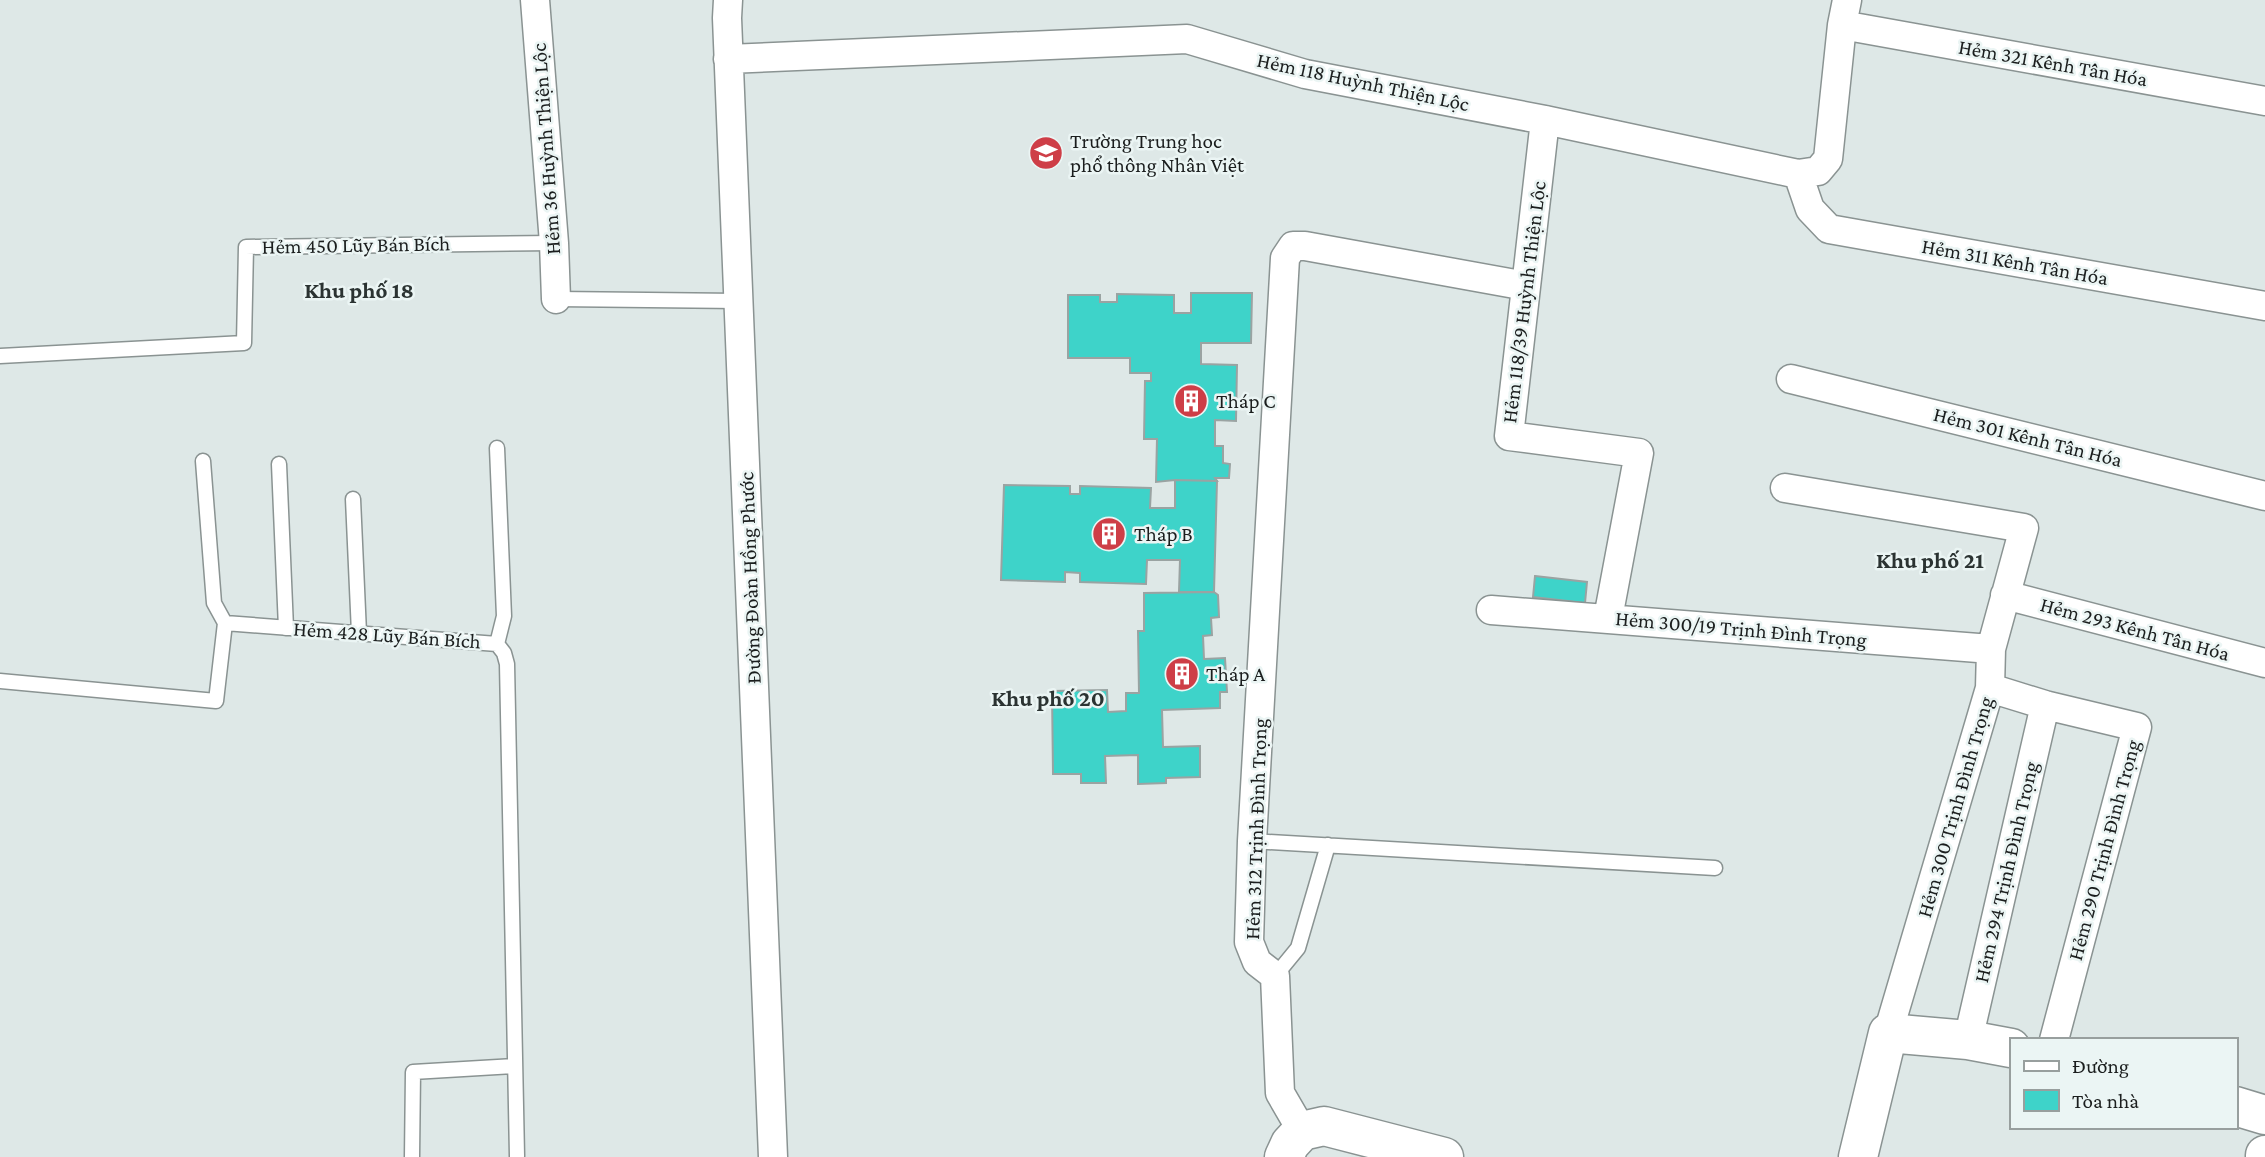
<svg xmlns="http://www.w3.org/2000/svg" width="2265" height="1157" font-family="'Crimson Pro',serif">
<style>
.building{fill:#3ed3c9;stroke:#9aa3a2;stroke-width:2}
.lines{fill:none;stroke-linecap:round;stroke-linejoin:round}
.lane-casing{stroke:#8a9392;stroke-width:17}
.street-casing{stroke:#8a9392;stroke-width:31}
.secondary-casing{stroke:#8a9392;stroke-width:41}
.lane{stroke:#fff;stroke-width:14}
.street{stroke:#fff;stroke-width:28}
.secondary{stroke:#fff;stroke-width:38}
.labels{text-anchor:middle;stroke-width:5;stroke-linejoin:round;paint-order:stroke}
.street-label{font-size:21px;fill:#1b1e1e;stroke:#ebf5f4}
.poi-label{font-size:21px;fill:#1b1e1e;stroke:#ebf5f4;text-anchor:start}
.neighbourhood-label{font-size:23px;font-weight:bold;fill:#2b3332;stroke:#ebf5f4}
</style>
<rect width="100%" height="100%" fill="#dee8e7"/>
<path class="building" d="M 1191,293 L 1252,293 L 1251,343 L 1201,343 L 1201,364 L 1237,365 L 1236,421 L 1215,420 L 1215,446 L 1223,446 L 1223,463 L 1230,464 L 1229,478 L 1215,478 L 1217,481 L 1175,480 L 1156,482 L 1157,439 L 1144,439 L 1145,381 L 1151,381 L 1151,373 L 1130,373 L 1130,358 L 1068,358 L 1068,295 L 1100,295 L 1100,302 L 1117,302 L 1117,294 L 1174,295 L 1174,313 L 1191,313 Z
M 1175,480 L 1217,481 L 1214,592 L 1179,592 L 1180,560 L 1147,560 L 1146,584 L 1080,582 L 1080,573 L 1065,572 L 1065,582 L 1001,580 L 1004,485 L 1070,486 L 1070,494 L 1080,494 L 1080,486 L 1151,488 L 1150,508 L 1175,508 Z
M 1535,576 L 1587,582 L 1585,603 L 1533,597 Z
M 1214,592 L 1218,595 L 1219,617 L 1211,618 L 1212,635 L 1203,636 L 1204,659 L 1225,658 L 1227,692 L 1220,692 L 1220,708 L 1162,710 L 1163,747 L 1200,746 L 1200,777 L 1166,778 L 1166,783 L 1138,784 L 1138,755 L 1105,756 L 1106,783 L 1081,783 L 1081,774 L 1053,774 L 1052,691 L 1107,690 L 1108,712 L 1126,711 L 1126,693 L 1139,693 L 1138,631 L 1144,631 L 1144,593 Z"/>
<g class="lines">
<g class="lane-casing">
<path id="lane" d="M 556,299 L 739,301
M 0,356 L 244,343 L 246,247 L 554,243
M 203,461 L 214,603 L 225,623
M 279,464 L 286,628
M 353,499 L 359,633
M 497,644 L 504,653 L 507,664 L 517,1156
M 497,644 L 504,616 L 497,448
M 0,681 L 216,701 L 225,623 L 497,644
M 1252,841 L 1715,868
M 1275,976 L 1298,948 L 1328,845
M 412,1157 L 413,1072 L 515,1066"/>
</g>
<g class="street-casing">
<path id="street" d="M 535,0 L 554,243 L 556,299
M 728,0 L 727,18 L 773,1157
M 1842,25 L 2265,101
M 728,59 L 1187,39 L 1305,74 L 1545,120 L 1798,174 L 1818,171 L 1828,159 L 1842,25 L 1847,0
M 1545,120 L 1509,436 L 1639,453 L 1608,618
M 1798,174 L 1810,209 L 1829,229 L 2265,306
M 1791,379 L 2265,496
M 1785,488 L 2024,528 L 1991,649 L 1990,688 L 1888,1033
M 2005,595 L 2265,663
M 1491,610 L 1991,649
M 1990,688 L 2045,705 L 2137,727 L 2054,1040
M 1968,1040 L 2045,705
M 1302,1131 L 1280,1093 L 1275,976 L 1257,962 L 1249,942 L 1252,841 L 1285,258 L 1293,246 L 1305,246 L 1526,286"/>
</g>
<g class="secondary-casing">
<path id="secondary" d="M 2235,1106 L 2265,1115
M 1284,1157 L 1290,1144 L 1302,1131 L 1324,1126 L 1444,1157
M 1858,1157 L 1888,1033 L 1968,1040 L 2011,1048
M 2265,1157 L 2265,1155"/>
</g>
<use href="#lane" class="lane"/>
<use href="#street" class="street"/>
<use href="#secondary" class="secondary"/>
</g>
<defs>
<g id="school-disc" transform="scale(1.75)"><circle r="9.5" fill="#ce3e47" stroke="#ebf5f4"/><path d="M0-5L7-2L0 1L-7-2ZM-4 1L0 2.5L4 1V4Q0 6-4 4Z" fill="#fff"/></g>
<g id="building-disc" transform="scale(1.75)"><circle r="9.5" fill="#ce3e47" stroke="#ebf5f4"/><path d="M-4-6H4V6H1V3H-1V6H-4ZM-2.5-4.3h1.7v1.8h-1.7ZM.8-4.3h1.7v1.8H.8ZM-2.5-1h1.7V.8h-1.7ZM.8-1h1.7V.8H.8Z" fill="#fff"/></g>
</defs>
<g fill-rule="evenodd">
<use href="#school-disc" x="1046" y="153"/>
<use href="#building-disc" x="1191" y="401"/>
<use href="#building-disc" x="1109" y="534"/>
<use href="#building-disc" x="1182" y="674"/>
</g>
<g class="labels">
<g class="street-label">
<text transform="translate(2053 63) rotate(10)" y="7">Hẻm 321 Kênh Tân Hóa</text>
<text transform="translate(1363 82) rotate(12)" y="7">Hẻm 118 Huỳnh Thiện Lộc</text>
<text transform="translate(546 149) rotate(-94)" y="7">Hẻm 36 Huỳnh Thiện Lộc</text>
<text transform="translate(356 245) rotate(-1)" y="7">Hẻm 450 Lũy Bán Bích</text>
<text transform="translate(2015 262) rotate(10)" y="7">Hẻm 311 Kênh Tân Hóa</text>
<text transform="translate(1524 302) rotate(-83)" y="7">Hẻm 118/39 Huỳnh Thiện Lộc</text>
<text transform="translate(2028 437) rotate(14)" y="7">Hẻm 301 Kênh Tân Hóa</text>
<text transform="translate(750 578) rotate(-92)" y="7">Đường Đoàn Hồng Phước</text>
<text transform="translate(1741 629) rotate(5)" y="7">Hẻm 300/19 Trịnh Đình Trọng</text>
<text transform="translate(2135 629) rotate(15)" y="7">Hẻm 293 Kênh Tân Hóa</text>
<text transform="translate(387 635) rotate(4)" y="7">Hẻm 428 Lũy Bán Bích</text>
<text transform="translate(1955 807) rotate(-74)" y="7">Hẻm 300 Trịnh Đình Trọng</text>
<text transform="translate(1256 829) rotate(-88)" y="7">Hẻm 312 Trịnh Đình Trọng</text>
<text transform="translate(2104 850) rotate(-75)" y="7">Hẻm 290 Trịnh Đình Trọng</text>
<text transform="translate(2006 872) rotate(-77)" y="7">Hẻm 294 Trịnh Đình Trọng</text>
</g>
<g class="poi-label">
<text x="1070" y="148">Trường Trung học<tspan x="1070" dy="24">phổ thông Nhân Việt</tspan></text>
<text x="1216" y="408">Tháp C</text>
<text x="1134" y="541">Tháp B</text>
<text x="1206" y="681">Tháp A</text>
</g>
<g class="neighbourhood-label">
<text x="359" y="298">Khu phố 18</text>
<text x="1930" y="568">Khu phố 21</text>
<text x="1048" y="706">Khu phố 20</text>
</g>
</g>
<rect x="2010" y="1038" width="228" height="91" fill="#ebf5f4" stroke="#989f9e" stroke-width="2"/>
<rect x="2024" y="1061" width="35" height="10" fill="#ffffff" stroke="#989f9e" stroke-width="2"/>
<text x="2072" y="1073" font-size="21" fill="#1b1e1e">Đường</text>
<rect x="2024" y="1090" width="35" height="21" fill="#3ed3c9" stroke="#989f9e" stroke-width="2"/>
<text x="2072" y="1108" font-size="21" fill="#1b1e1e">Tòa nhà</text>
</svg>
